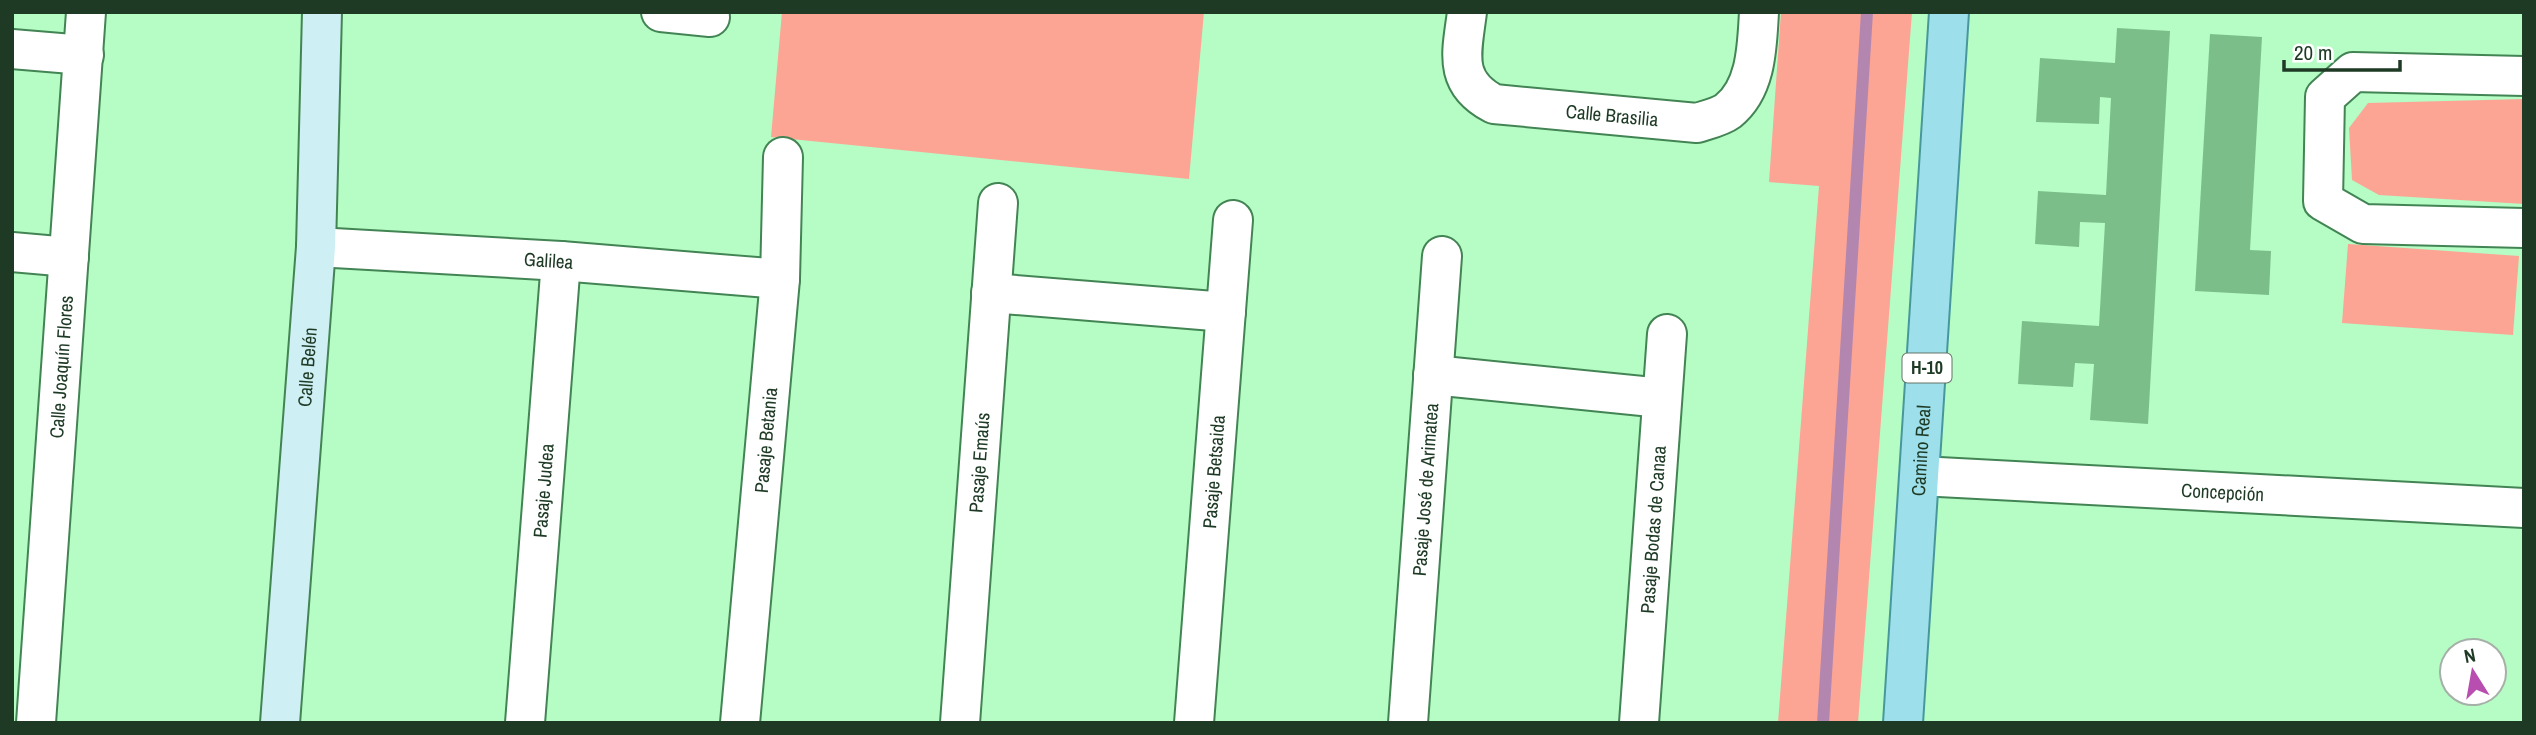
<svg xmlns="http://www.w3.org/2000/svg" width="2536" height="735" font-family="'Archivo Narrow',sans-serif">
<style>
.green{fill:#fca595}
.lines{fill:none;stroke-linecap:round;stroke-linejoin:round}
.stream{stroke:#b286af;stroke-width:12}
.building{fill:#7bbe8a}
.street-casing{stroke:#428453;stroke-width:42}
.secondary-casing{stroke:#428453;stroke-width:42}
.primary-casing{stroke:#46989c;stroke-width:42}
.street{stroke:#fff;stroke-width:38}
.secondary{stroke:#ceeff4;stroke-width:38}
.primary{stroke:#9ddfea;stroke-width:38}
.labels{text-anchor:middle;stroke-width:5;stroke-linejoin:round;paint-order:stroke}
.shield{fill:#fff;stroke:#627566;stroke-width:2}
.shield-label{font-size:18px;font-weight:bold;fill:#1e3a25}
.street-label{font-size:19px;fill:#1e3a25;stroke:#fff}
</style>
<rect width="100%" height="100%" fill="#b6fcc5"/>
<path class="green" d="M 782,12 L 1204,12 L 1189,179 L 771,137 Z
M 1781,12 L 1912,12 L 1858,723 L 1778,723 L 1819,186 L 1769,182 Z
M 2524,99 L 2524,204 L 2379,195 L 2352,180 L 2349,128 L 2368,103 Z
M 2348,244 L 2519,256 L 2513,335 L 2342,323 Z"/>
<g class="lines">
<path class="stream" d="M 1823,723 L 1867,12"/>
</g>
<path class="building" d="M 2117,28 L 2170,31 L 2148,424 L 2090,420 L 2094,364 L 2075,363 L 2073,387 L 2018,384 L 2022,321 L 2099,326 L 2105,223 L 2080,222 L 2079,247 L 2035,244 L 2038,191 L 2106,195 L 2111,98 L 2100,97 L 2099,124 L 2036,122 L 2040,58 L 2115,63 Z
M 2210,34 L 2262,37 L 2250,250 L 2271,251 L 2269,295 L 2195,291 Z"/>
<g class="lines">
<g class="street-casing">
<g id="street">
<path d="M 661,12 L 710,17"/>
<path id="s1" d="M 1467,12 C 1462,52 1452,82 1494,104 L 1697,123 C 1706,120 1720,117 1728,111 C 1757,88 1757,45 1759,12"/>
<path d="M 12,49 L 84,55"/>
<path d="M 2524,76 L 2353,72 L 2325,97 L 2323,201 L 2363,224 L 2524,228"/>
<path id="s2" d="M 316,247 L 561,261 L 780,279"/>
<path d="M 12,252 L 69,257"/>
<path d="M 991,293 L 1226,312"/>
<path d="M 1433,375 L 1662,398"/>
<path id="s3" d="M 1920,476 L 2524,508"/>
<path id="s4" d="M 36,723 L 86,12"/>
<path id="s5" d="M 525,723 L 561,261"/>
<path id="s6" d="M 740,723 L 780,279 L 783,157"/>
<path id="s7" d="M 960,723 L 998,203"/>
<path id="s8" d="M 1194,723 L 1233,220"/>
<path id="s9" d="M 1408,723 L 1442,256"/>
<path id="s10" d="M 1639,723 L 1667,334"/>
</g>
</g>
<g class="secondary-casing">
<g id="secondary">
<path id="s11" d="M 280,723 L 316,247 L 322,12"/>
</g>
</g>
<g class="primary-casing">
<g id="primary">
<path id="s12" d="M 1903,723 L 1949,12"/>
</g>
</g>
<use href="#street" class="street"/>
<use href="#secondary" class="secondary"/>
<use href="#primary" class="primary"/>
</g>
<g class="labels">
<rect class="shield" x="1902.5" y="353.5" width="49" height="29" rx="5"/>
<g class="shield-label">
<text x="1927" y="374">H-10</text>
</g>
<g class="street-label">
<text dy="7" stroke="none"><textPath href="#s1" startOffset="224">Calle Brasilia</textPath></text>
<text dy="7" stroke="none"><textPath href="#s2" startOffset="233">Galilea</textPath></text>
<text dy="7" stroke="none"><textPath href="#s4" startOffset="357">Calle Joaquín Flores</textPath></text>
<text dy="7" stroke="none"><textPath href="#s11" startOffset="357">Calle Belén</textPath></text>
<text dy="7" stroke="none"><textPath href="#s6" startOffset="284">Pasaje Betania</textPath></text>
<text dy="7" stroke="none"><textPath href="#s12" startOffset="273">Camino Real</textPath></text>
<text dy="7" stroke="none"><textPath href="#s7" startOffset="261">Pasaje Emaús</textPath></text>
<text dy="7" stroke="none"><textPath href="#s8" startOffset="252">Pasaje Betsaida</textPath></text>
<text dy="7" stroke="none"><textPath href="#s9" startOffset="234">Pasaje José de Arimatea</textPath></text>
<text dy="7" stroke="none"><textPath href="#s5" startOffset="233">Pasaje Judea</textPath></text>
<text dy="7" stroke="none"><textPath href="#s3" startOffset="303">Concepción</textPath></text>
<text dy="7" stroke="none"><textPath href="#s10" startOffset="194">Pasaje Bodas de Canaa</textPath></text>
</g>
</g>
<rect width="2536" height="735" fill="none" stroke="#1e3a25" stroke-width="28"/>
<g transform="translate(2473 672) rotate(349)"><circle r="33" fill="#ffffff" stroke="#a5b0a8" stroke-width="2"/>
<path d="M0-5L12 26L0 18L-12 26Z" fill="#b74eb0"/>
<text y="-10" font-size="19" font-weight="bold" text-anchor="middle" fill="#1e3a25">N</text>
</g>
<path d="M2284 60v10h116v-10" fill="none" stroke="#1e3a25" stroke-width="3.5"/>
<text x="2294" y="60" font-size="21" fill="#1e3a25" stroke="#ffffff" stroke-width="5" paint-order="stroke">20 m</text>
</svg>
